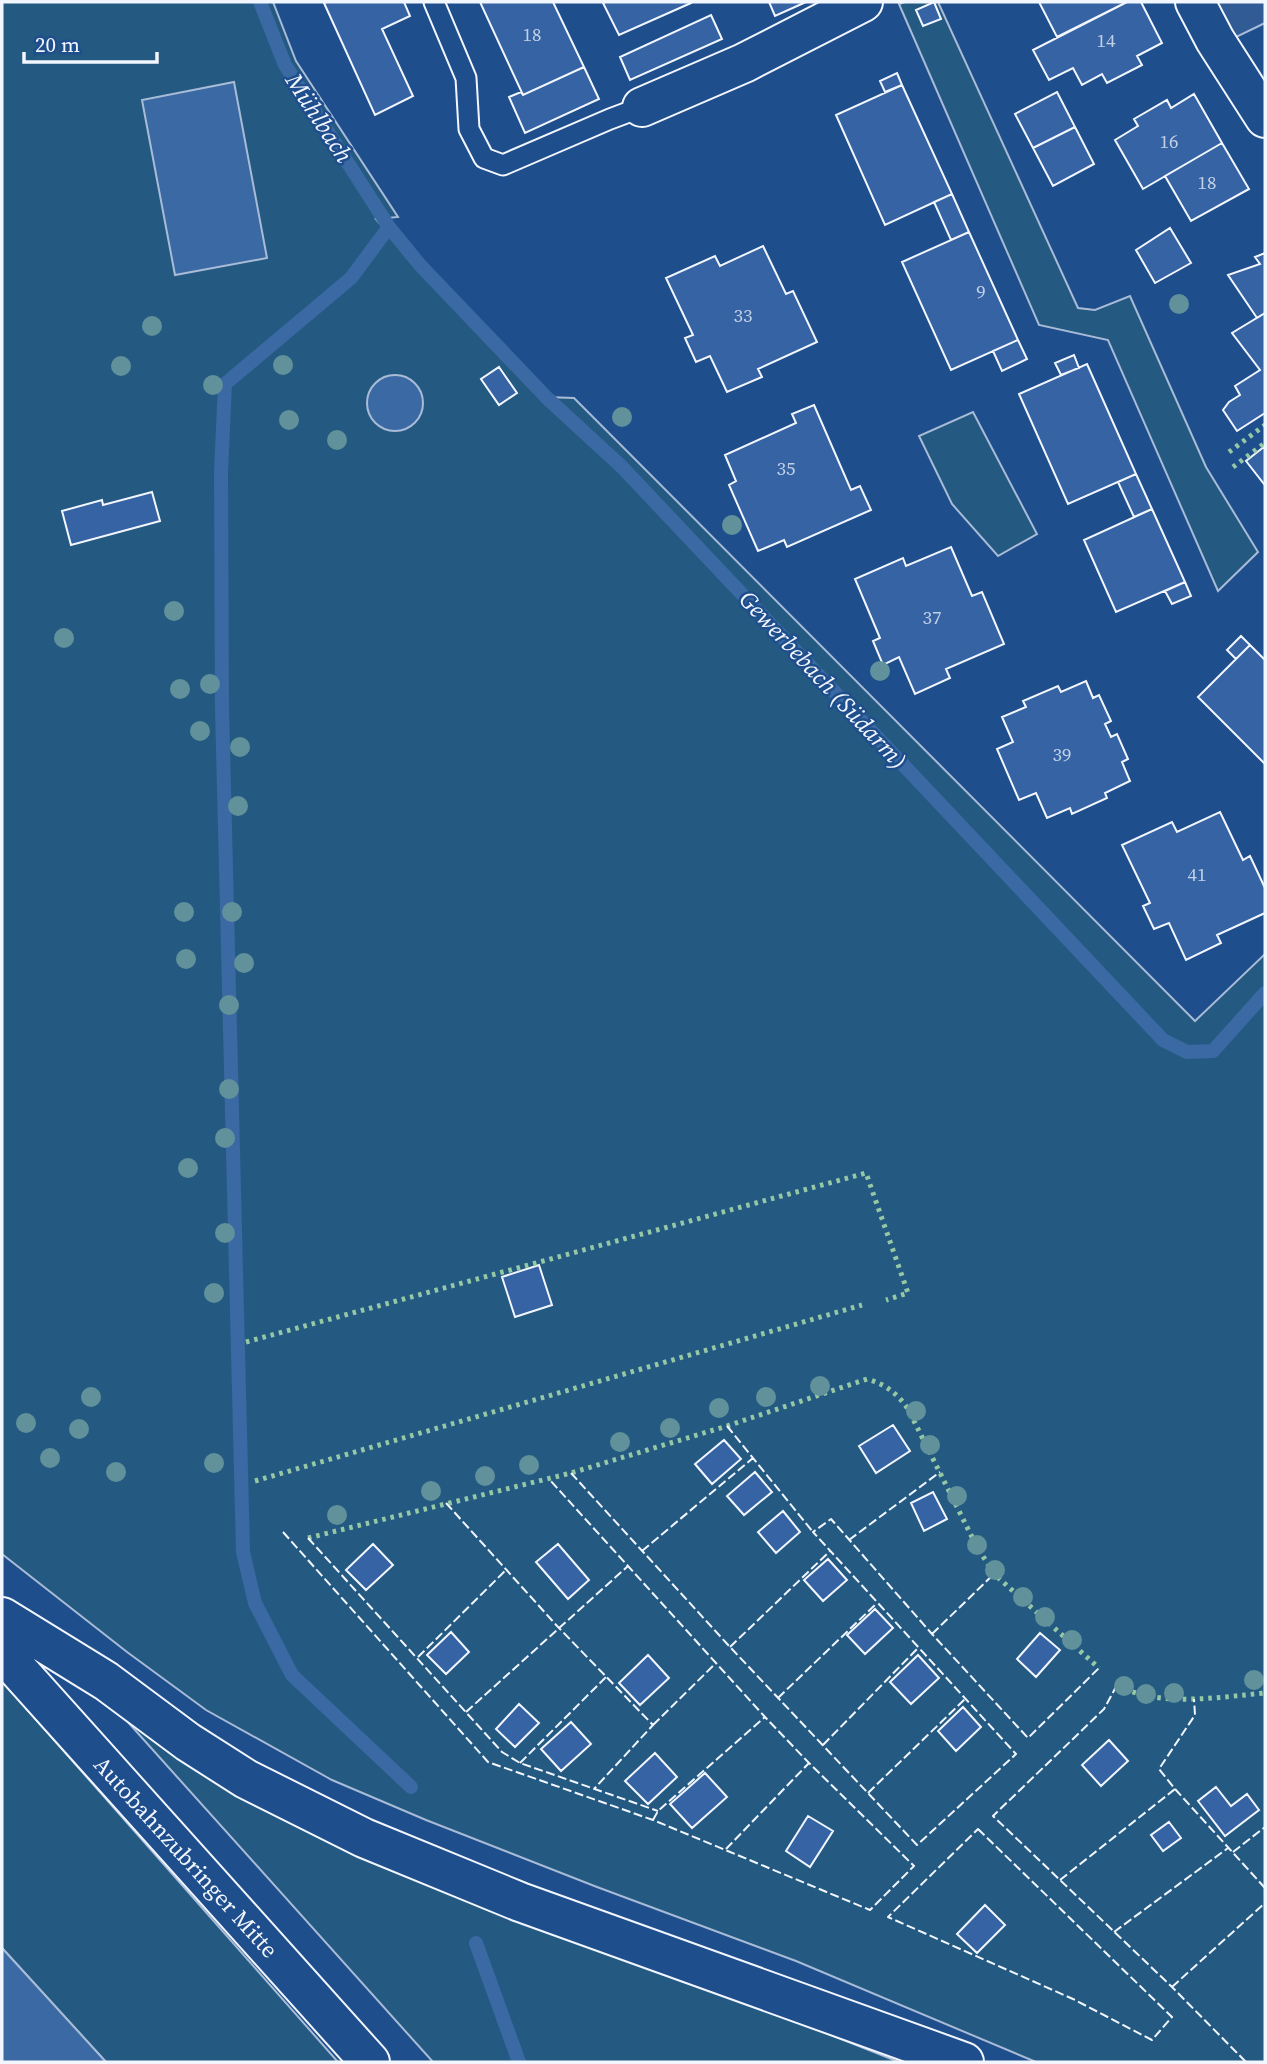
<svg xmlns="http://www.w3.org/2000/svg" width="1267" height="2064" font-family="'Source Serif 4',serif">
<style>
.green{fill:#245a82;stroke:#a8bbd7;stroke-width:2}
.parking{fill:#305b95;stroke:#a8bbd7;stroke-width:2}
.water{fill:#3b69a3;stroke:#a8bbd7;stroke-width:2}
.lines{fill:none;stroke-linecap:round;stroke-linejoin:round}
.stream{stroke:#3b69a3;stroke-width:14}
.building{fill:#3563a3;stroke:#f2f6ff;stroke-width:2}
.service-casing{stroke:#f2f6ff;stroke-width:23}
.minor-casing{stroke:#f2f6ff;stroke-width:42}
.trunk-casing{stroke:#f2f6ff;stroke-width:42}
.service{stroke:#1f4e8c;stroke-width:19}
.minor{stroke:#1f4e8c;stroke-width:38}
.trunk{stroke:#1f4e8c;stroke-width:38}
.hedge{stroke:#97c8a6;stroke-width:5;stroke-dasharray:3.5 5;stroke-linecap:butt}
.fence{stroke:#f2f6ff;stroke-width:2;stroke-dasharray:9 3.5;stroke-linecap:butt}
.tree{fill:#61919a}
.labels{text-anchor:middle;stroke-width:5;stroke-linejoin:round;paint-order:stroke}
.number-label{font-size:19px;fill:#c3d1e8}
.street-label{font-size:23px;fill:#f2f6ff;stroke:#1f4e8c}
.water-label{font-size:24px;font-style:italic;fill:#f2f6ff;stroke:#1f4e8c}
</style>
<rect width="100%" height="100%" fill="#1f4e8c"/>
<path class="green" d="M 2,2 L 273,2 L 296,61 L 398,217 L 376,219 L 417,269 L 546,397 L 574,398 L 1195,1021 L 1265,954 L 1265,2062 L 1036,2062 L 796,1961 L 597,1887 L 426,1820 L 332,1780 L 206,1710 L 127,1652 L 2,1554 Z
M 905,2 L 938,2 L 1078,308 L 1095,310 L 1130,296 L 1206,467 L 1258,552 L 1218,591 L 1108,340 L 1039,325 L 899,4 Z
M 973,412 L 1037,534 L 998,556 L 952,504 L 919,436 Z
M 2,1681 L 338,2062 L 106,2062 L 2,1948 Z
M 124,1710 L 397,1863 L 899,2062 L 433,2062 L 126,1720 Z"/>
<path class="parking" d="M 1212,2 L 1265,2 L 1265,23 L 1232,39 Z"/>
<path class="water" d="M 234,82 L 267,258 L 175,275 L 142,100 Z
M367 403a28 28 0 1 1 56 0a28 28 0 1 1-56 0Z
M 2,1948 L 106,2062 L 2,2062 Z"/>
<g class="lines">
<path class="stream" d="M 260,2 L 285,65 L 389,227 L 420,265 L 547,398 L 622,467 L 1163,1040 L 1187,1052 L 1213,1051 L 1265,993
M 389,227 L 351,278 L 225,384 L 221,472 L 222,708 L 243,1552 L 255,1603 L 292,1675 L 411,1787
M 476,1943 L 519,2062"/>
</g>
<path class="building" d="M 327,2 L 404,2 L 410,16 L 382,29 L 413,96 L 375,115 L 324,3 Z
M 480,2 L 553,2 L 584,67 L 523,95 Z
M 605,2 L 691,2 L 691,3 L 619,35 L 603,3 Z
M 769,2 L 806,2 L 775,16 Z
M 934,2 L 941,19 L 923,26 L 916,10 Z
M 1039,2 L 1127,2 L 1057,37 Z
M 1127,2 L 1141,2 L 1162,43 L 1137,56 L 1142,65 L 1107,83 L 1102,74 L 1082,85 L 1073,68 L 1049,80 L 1033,50 Z
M 711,15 L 722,39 L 630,80 L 620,57 Z
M 584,67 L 599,99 L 525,133 L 509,97 L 521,92 L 523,95 Z
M 897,73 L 902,85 L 885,92 L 880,81 Z
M 902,85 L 952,194 L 885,225 L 836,115 Z
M 1057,92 L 1075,127 L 1033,148 L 1015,114 Z
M 1194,94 L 1222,143 L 1143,189 L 1115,140 L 1138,126 L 1134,119 L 1167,100 L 1171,108 Z
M 1075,127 L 1094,164 L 1053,186 L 1033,148 Z
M 1222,143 L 1249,189 L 1191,221 L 1165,176 Z
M 952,194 L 969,232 L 951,240 L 934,202 Z
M 1170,228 L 1191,263 L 1155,283 L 1136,250 Z
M 969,232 L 1018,340 L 951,370 L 902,262 Z
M 763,246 L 786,294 L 793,291 L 817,342 L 758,369 L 762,377 L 727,392 L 710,356 L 696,362 L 685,338 L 693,335 L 666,278 L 715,256 L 720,266 Z
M 1265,253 L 1265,313 L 1257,318 L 1228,275 L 1260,264 L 1255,257 Z
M 1265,313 L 1265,413 L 1237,431 L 1223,410 L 1229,402 L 1240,395 L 1235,386 L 1260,370 L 1232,333 Z
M 1018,340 L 1027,359 L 1002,371 L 993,351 Z
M 1074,355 L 1079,368 L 1061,375 L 1055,363 Z
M 1087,364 L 1136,474 L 1068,504 L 1019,394 Z
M 499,367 L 517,393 L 499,405 L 481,379 Z
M 814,405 L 851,490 L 860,486 L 871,510 L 787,547 L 784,540 L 758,551 L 729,485 L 736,481 L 725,455 L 796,423 L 792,414 Z
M 1265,446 L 1265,483 L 1264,484 L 1246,461 Z
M 1136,474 L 1152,509 L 1134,517 L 1118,482 Z
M 152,492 L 160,521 L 71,545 L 62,511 L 102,500 L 103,505 Z
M 1152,509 L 1185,582 L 1116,612 L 1084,540 Z
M 951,547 L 972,596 L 982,592 L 1004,644 L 946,669 L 950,678 L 915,694 L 899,657 L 883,665 L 873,641 L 880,638 L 855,579 L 903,558 L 906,566 Z
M 1185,582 L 1191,596 L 1172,604 L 1165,591 Z
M 1241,636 L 1250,645 L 1236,659 L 1227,650 Z
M 1250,645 L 1265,660 L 1265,764 L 1198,697 Z
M 1086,681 L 1093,698 L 1099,695 L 1111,721 L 1105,724 L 1111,737 L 1117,734 L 1128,759 L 1122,762 L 1130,781 L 1105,793 L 1107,798 L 1072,814 L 1070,808 L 1047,818 L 1036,793 L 1019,800 L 997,749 L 1013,742 L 1002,717 L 1026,707 L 1023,701 L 1058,686 L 1061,692 Z
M 1220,812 L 1243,860 L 1250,856 L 1265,888 L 1265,913 L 1217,935 L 1221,943 L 1186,960 L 1169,923 L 1154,929 L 1143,906 L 1150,903 L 1122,845 L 1172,822 L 1177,832 Z
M 539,1265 L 552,1305 L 515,1317 L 502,1277 Z
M 893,1425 L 910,1451 L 876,1473 L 859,1446 Z
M 724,1440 L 741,1459 L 712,1484 L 695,1464 Z
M 755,1472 L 772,1492 L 744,1515 L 727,1496 Z
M 933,1492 L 947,1519 L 924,1531 L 911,1503 Z
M 783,1511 L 800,1532 L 776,1553 L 758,1532 Z
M 373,1544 L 393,1565 L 366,1590 L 346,1570 Z
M 558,1544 L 589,1580 L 568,1599 L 536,1562 Z
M 828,1559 L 847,1580 L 823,1601 L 804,1580 Z
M 875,1609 L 893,1628 L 865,1654 L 847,1635 Z
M 451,1632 L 469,1652 L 446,1674 L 427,1655 Z
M 1040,1633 L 1060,1650 L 1036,1677 L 1017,1659 Z
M 648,1655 L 669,1678 L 640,1705 L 619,1683 Z
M 918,1655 L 939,1678 L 911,1704 L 890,1682 Z
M 519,1704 L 539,1723 L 515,1747 L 496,1729 Z
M 963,1707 L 981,1727 L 956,1751 L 938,1731 Z
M 571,1722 L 591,1744 L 561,1771 L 541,1749 Z
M 1109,1740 L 1128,1761 L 1101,1786 L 1082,1765 Z
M 655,1753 L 677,1777 L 648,1804 L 625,1781 Z
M 705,1773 L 727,1797 L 692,1828 L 670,1804 Z
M 1216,1787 L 1231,1806 L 1247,1794 L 1259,1810 L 1225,1836 L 1198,1801 Z
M 808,1816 L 833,1831 L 810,1867 L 786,1851 Z
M 1169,1822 L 1181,1838 L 1163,1851 L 1151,1835 Z
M 985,1905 L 1005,1925 L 977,1953 L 957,1934 Z"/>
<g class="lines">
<g class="service-casing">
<path id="service" d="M 434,2 L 466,78 L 469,129 L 484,158 L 503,165 L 610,119 L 642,107"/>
</g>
<g class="minor-casing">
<path id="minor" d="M 1195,2 L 1215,40 L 1265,118
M 642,107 L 744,63 L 863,2"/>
</g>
<g class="trunk-casing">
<path id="trunk" d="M 2,1617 L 106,1681 L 188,1742 L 246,1779 L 364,1838 L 520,1902 L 964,2062
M 2,1652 L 370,2062"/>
</g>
<use href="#service" class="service"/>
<use href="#minor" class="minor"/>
<use href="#trunk" class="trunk"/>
<path class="hedge" d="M 1229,452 L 1265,425
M 1233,467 L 1265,443
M 246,1342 L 866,1173 L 908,1293 L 886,1300
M 255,1481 L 862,1305
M 308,1538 L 571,1473 L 727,1426 L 867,1379 C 885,1384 897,1393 908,1409 L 976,1545 L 994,1574 L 1099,1668
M 1117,1685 C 1158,1708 1219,1697 1265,1693"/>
<path class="fence" d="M 727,1426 L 813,1532
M 571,1473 L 730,1647 L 917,1845 L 1016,1754 L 813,1532 L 831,1519 L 932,1634 L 1028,1738 L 1099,1668
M 446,1503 L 558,1627 L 653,1725 L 594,1789
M 283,1532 L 488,1762 L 653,1820 L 870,1910 L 914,1866 L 809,1763 L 765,1717 L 549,1479
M 308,1538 L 502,1752 L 520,1763 L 658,1811
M 849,1540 L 940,1472
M 642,1551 L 753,1458
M 932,1634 L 994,1574
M 730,1647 L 830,1551
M 418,1657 L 506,1570
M 1117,1685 L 1104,1709 L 993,1816 L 1172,1987 L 1246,2062
M 778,1698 L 877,1603
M 466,1712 L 628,1566
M 653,1725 L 716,1663
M 823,1745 L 918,1648
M 520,1763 L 606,1677
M 1175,1789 L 1265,1888
M 868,1793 L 965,1699
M 653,1820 L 658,1811 L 765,1717
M 978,1829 L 1172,2017 L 1152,2040 L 1073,1999 L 888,1917 Z
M 726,1849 L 809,1763
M 1233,1852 L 1265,1827
M 1060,1880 L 1175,1789 L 1159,1769 L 1195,1715 L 1194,1699
M 1114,1932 L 1228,1848
M 1172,1987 L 1265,1903"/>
</g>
<g class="tree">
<circle cx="1179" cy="304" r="10"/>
<circle cx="152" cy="326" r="10"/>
<circle cx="283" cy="365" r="10"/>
<circle cx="121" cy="366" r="10"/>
<circle cx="213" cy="385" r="10"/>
<circle cx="622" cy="417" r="10"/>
<circle cx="289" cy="420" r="10"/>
<circle cx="337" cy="440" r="10"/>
<circle cx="732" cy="525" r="10"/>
<circle cx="174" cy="611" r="10"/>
<circle cx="64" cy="638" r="10"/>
<circle cx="880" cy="671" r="10"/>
<circle cx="210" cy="684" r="10"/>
<circle cx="180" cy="689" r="10"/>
<circle cx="200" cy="731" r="10"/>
<circle cx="240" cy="747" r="10"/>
<circle cx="238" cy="806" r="10"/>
<circle cx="184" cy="912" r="10"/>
<circle cx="232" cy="912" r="10"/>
<circle cx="186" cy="959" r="10"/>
<circle cx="244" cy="963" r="10"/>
<circle cx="229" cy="1005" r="10"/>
<circle cx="229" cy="1089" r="10"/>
<circle cx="225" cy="1138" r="10"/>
<circle cx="188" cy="1168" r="10"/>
<circle cx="225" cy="1233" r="10"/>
<circle cx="214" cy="1293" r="10"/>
<circle cx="820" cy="1386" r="10"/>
<circle cx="91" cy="1397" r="10"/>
<circle cx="766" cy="1397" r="10"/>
<circle cx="719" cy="1408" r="10"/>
<circle cx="916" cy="1411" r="10"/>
<circle cx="26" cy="1423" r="10"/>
<circle cx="670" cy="1428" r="10"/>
<circle cx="79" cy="1429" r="10"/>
<circle cx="620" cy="1442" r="10"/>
<circle cx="930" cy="1445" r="10"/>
<circle cx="50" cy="1458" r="10"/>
<circle cx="214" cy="1463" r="10"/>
<circle cx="529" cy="1465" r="10"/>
<circle cx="116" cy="1472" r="10"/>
<circle cx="485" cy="1476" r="10"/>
<circle cx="431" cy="1491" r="10"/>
<circle cx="957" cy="1496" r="10"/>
<circle cx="337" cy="1515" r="10"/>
<circle cx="977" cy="1545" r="10"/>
<circle cx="995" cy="1570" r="10"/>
<circle cx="1023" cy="1597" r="10"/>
<circle cx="1045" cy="1617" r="10"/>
<circle cx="1072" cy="1640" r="10"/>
<circle cx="1254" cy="1680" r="10"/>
<circle cx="1124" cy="1686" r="10"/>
<circle cx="1174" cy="1693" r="10"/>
<circle cx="1146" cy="1694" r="10"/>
</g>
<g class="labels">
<g class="number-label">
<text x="532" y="41">18</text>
<text x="1106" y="47">14</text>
<text x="1169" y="148">16</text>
<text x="1207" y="189">18</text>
<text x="981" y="298">9</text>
<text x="743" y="322">33</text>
<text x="786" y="475">35</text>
<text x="932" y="624">37</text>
<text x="1062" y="761">39</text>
<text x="1197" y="881">41</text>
</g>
<g class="street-label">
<text transform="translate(186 1857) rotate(48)" y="8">Autobahnzubringer Mitte</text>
</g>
<g class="water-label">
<text transform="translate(319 118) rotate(57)" y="8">Mühlbach</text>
<text transform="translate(823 680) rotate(47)" y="8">Gewerbebach (Südarm)</text>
</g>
</g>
<rect width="1267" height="2064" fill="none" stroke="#f2f6ff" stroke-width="7"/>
<path d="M24 52v10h133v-10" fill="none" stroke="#f2f6ff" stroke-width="3.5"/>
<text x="35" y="52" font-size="21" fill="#f2f6ff" stroke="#1f4e8c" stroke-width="5" paint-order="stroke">20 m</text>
</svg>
